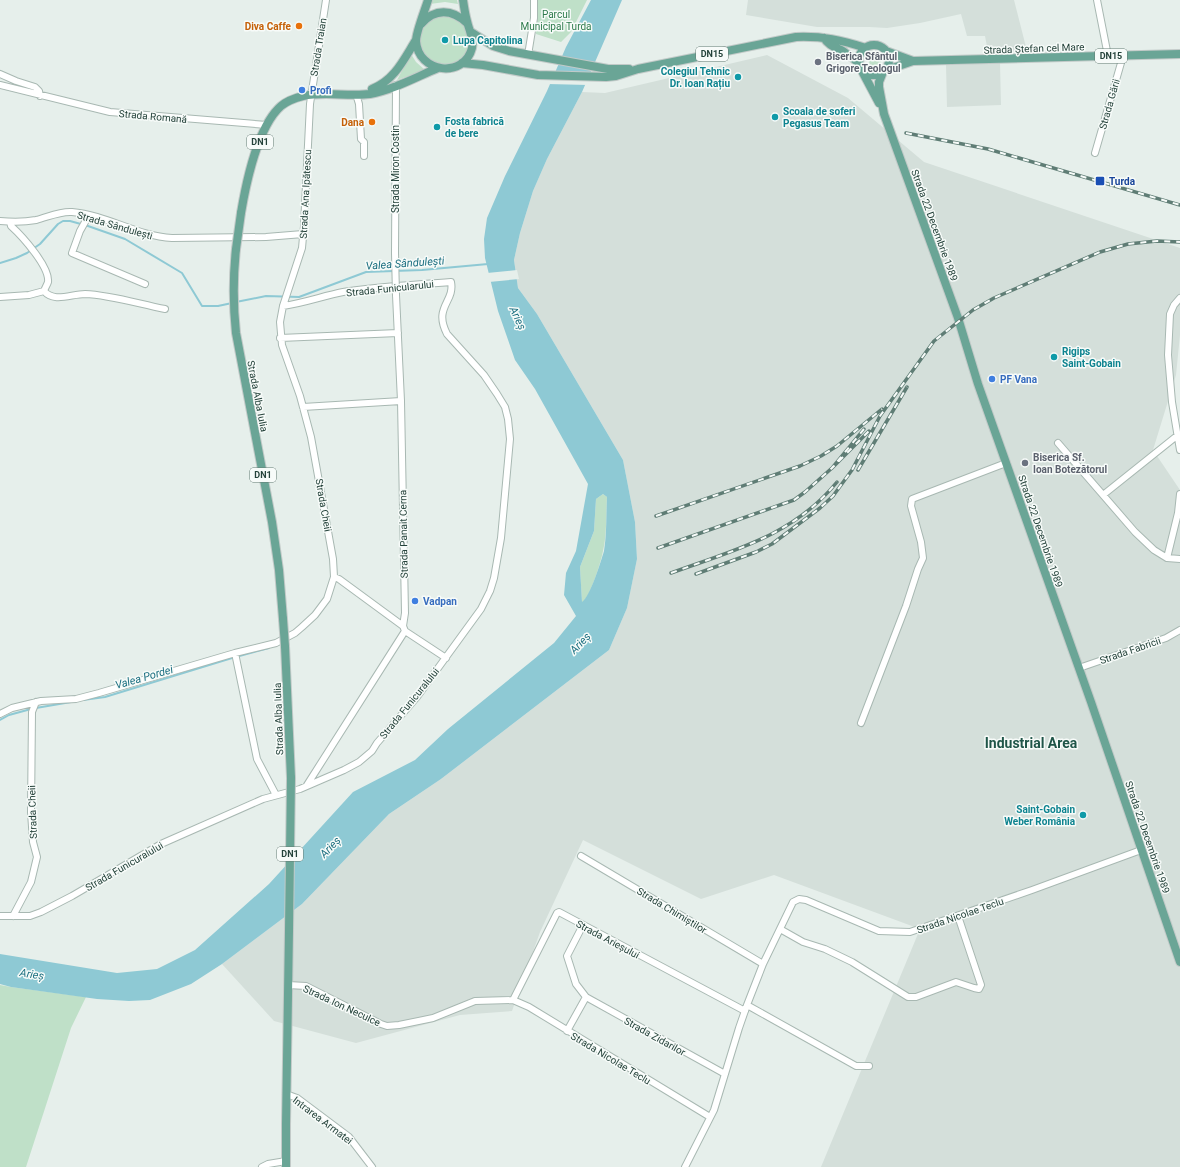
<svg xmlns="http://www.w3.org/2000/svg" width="1180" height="1167" font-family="Roboto,sans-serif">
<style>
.built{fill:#d4dfda}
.green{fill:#bfe0c8}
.water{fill:#8ec9d4;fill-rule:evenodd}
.pier{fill:#e6efeb}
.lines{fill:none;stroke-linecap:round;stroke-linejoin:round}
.stream{stroke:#8ec9d4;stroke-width:2}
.minor-casing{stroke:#a8b8b2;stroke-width:8}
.major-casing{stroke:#c2cac8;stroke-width:10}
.minor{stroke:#fff;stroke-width:6}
.major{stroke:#6aa596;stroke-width:8}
.rail-casing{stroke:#5f7d75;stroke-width:3.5}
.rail{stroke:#f7fbf9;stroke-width:2;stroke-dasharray:6;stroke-linecap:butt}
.minor-bridge-casing{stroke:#a8b8b2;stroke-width:8;stroke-linecap:butt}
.major-bridge-casing{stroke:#c2cac8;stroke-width:10;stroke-linecap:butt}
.minor-bridge{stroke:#fff;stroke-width:6}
.major-bridge{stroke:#6aa596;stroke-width:8}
.food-dot{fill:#e8710a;stroke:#f7fbf9;stroke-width:1.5}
.culture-dot{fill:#0f9aa8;stroke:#f7fbf9;stroke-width:1.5}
.worship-dot{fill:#6b7280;stroke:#f7fbf9;stroke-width:1.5}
.shop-dot{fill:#3f7fe0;stroke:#f7fbf9;stroke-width:1.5}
.transit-dot{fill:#1a4fb4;stroke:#f7fbf9;stroke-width:1.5}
.labels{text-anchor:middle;stroke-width:3;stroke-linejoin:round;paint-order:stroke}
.shield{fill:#f7fbf9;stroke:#637a73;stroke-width:1}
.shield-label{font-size:9px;font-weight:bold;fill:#24423a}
.park-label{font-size:10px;fill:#2d7a4b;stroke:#f7fbf9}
.food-label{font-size:10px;font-weight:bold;fill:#c56008;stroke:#f7fbf9;text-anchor:end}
.culture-label{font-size:10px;font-weight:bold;fill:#0d838f;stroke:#f7fbf9;text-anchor:start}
.street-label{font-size:10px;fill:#24423a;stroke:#f7fbf9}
.worship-label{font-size:10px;font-weight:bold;fill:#5b616d;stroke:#f7fbf9;text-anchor:start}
.shop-label{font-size:10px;font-weight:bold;fill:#366cbe;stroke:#f7fbf9;text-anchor:start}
.transit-label{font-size:10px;font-weight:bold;fill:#164399;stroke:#f7fbf9;text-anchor:start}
.water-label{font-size:11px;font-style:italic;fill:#1c6f80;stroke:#f7fbf9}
.district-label{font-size:14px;font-weight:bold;fill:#1f5548;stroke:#f7fbf9}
</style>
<rect width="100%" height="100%" fill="#e6efeb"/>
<path class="built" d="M 748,0 L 1014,0 L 1027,51 L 988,52 L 985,36 L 967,36 L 961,14 L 920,23 L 887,28 L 869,27 L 817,27 L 746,15 Z
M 767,55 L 848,98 L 924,162 L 1180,248 L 1180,335 L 1176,375 L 1153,450 L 1180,490 L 1180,1167 L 821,1167 L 920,929 L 774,875 L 701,899 L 583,840 L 540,932 L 512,1011 L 460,1015 L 356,1043 L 274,1021 L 222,964 L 302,904 L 389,814 L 441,779 L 609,650 L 627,608 L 637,559 L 635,522 L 623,460 L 537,314 L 518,288 L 514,260 L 520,233 L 533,191 L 547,159 L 582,92 L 605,93 Z
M 1000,63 L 1001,105 L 947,107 L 946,65 Z"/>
<path class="green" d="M 429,0 L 457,0 L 458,4 L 445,2 L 430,4 Z
M 537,0 L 587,0 L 571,32 L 561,42 L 536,34 Z
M 451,15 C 455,19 463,22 466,27 C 475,41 466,62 450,66 C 445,67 437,64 431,63 L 419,49 L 420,31 L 433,17 Z
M 411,54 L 416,62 L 425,70 L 397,80 Z
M869 61a6 6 0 1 1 12 0a6 6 0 1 1-12 0Z
M 603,494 L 607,497 C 606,513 607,535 603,551 C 601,562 590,597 582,603 L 580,567 L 594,531 L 596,499 Z
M 0,985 L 11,987 L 86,997 L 71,1028 L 26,1167 L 0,1167 Z"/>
<path class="water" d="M 591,0 L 622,0 L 582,92 L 547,159 L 533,191 L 520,233 L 514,260 L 518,288 L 537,314 L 623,460 L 635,522 L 637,559 L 627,608 L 609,650 L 441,779 L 389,814 L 302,904 L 222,964 L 191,984 L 150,1000 L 129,1001 L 97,999 L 11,987 L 0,984 L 0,954 L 117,973 L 157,969 L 195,950 L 269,884 L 353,792 L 415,760 L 448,729 L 554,643 L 576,616 L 564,595 L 566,573 L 576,551 L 588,484 L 535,389 L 515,360 L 498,311 L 485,258 L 484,239 L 487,218 L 505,176 L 547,91 L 566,47 ZM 603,494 L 607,497 C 606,514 607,534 604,551 C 601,561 590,597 582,602 L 580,567 L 594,531 L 596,499 Z"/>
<path class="pier" d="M 552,74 L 592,75 L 588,85 L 548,84 Z
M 517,270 L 519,279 L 489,282 L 487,273 Z"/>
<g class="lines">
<path class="stream" d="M 0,263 L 16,258 L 27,253 L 40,244 L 58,224 L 63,221 L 70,221 L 88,226 L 125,239 L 182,273 L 202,306 L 218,306 L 232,303
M 236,302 L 266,296 L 299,297 L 366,272 L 422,270 L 488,264
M 83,700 L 105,697 L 232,658 L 269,648
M 36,708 L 71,702
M 0,720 L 9,715 L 31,709"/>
<g class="minor-casing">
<path id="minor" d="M 1097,0 L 1108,56
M 528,55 L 534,18 L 534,0
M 0,74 L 16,81 L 35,87 L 39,91 L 40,96
M 0,85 L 110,112 L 267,125
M 356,94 L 359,104 L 361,139 L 364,142 L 364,156
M 1095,153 L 1123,56
M 89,215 L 80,231 L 72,253 L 145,284
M 0,221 C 12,222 25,222 36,220 C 48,217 60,211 72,212 C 107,215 137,236 172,238 L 266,237 L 303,234
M 10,222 L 11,226 C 22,236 50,267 48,282 C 47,285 45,288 44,291 C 54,303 71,294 85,294 C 111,295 139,304 165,309
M 395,253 L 396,85
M 0,297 L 29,295 L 44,291
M 1180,298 L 1174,305 L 1170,314 L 1168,355 L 1172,402 L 1180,450
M 280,338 L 398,333
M 303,407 L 401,401
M 1058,443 L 1135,532 L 1154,550 L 1167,558 L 1180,559
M 1103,495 L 1178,435
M 1167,558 L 1178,513 L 1180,494
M 334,577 L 339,579 L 403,626
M 405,631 L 446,658
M 235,653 L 257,759 L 276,795
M 1079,668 L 1166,638 L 1180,630
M 0,714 L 12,708 L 41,701 L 76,699 L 99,693 L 235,653 L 276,643 L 295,633 L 302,627 L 315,615 L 327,599 L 334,577 L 333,559 L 311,437 L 300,396 L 282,345 L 280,322 L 283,306 L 302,248 L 304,226 L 310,104 L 326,0
M 861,723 L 906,606 L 918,569 L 923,558 L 921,542 L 911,506 L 912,499 L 1006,463
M 307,785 L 405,631 L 403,626 L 405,613 L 401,401 L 396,295
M 581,856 L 763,964
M 0,916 L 30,916 L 41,912 L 72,896 L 161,844 L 263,799 L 300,789 L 344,770 L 359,762 L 372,751 L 377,743 L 417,697 L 481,609 L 490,591 L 494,578 L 501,538 L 510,439 L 508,419 L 505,407 L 497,394 L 484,375 L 447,334 C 433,307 455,302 451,282 C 415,285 379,286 343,292 C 323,296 304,303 283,306
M 13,916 L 31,882 L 37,857 L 33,842 L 31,812 L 32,712 L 36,702
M 583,925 L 567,956 L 576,984 L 586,997 L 725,1074
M 780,929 L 803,942 L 825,949 L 852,962 L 908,997 L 916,997 L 956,982 L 974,988 L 979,989 L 981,985 L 958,916
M 288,985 L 306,986 L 381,1024 L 387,1026 L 399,1025 L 433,1018 L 475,1001 L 513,1000 L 529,1007 L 710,1117
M 513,1000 L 557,913 L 559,912 L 745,1011
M 747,1005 L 856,1066 L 869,1066
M 567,1031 L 586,997
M 286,1094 L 297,1098 L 349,1137 L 372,1167
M 262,1167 L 268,1164 L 286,1161
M 685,1167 L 714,1110 L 739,1028 L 747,1005 L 763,964 L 793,902 L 799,899 L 806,900 L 879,931 L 910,932 L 1032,890 L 1141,850"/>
</g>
<g class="major-casing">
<path id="major" d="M 428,0 C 425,10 416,32 416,41 C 418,73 464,79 472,48 C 474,37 469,31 467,21 C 465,14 464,7 463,0
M 421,24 C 435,8 452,9 467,23
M 471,32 L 493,46 L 509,51 L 608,69 L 629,69
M 824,38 C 829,46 835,47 843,51 C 848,55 854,59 859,63
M859 60a15 15 0 1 1 30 0a15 15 0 1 1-30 0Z
M 886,51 L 913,61 L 1180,54
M 462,63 L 483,65 L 538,75 L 606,77 L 616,76 L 638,69 L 796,37 C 823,36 841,40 866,48
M 862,71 L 879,103
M 884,71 L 913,61
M 883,72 L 879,82 L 879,87 L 884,114 L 958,318 L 978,384 L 1091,702 L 1180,962
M 372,89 C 395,80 404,59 416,40
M 241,213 C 246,183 258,126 281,106 C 287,101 295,98 303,96 C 325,91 348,97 370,94 C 393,90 416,77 438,68
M 236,249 C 233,277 233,305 236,333 L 272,522 L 279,570 L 283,619
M 285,646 L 291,778
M 286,1167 L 286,1124 L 289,930"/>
</g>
<use href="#minor" class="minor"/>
<use href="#major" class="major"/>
<g class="rail-casing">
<path id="rail" d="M 906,133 L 988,149 L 1180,205
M 864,429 L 832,468 L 869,431
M 858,470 L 907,387
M 656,516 L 800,466 L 821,456 L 837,446 L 882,409
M 658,548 L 794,500 L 805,492 L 832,468
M 671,573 C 734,550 793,536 837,482
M 696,574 L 756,552 L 772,544 L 820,508 L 833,496 L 852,470 L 880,416 L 934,341 L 973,310 L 994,298 L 1100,252 L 1128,244 L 1157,241 L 1180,242"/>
</g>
<use href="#rail" class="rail"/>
<g class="minor-bridge-casing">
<path id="minor-bridge" d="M 395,253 L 396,295"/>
</g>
<g class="major-bridge-casing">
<path id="major-bridge" d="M 236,249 L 241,213
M 283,619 L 285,646
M 289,930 L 291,778"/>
</g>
<use href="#minor-bridge" class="minor-bridge"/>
<use href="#major-bridge" class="major-bridge"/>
</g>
<g class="food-dot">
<circle cx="299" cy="26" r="4"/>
<circle cx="372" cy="122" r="4"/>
</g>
<g class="culture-dot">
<circle cx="445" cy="40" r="4"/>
<circle cx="738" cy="77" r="4"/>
<circle cx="775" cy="117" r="4"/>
<circle cx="437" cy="127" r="4"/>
<circle cx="1054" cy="357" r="4"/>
<circle cx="1083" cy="815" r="4"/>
</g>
<g class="worship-dot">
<circle cx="818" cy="62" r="4"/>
<circle cx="1025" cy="463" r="4"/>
</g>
<g class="shop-dot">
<circle cx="302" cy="90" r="4"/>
<circle cx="992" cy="379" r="4"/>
<circle cx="415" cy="601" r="4"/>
</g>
<rect class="transit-dot" x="1095" y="176" width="10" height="10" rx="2"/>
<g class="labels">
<g class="shield">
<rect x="696" y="47" width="32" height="14" rx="3"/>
<rect x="1095" y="49" width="32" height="14" rx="3"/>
<rect x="247" y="135" width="26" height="14" rx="3"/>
<rect x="250" y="468" width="26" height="14" rx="3"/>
<rect x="277" y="847" width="26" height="14" rx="3"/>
</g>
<g class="shield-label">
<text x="712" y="57">DN15</text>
<text x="1111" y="59">DN15</text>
<text x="260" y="145">DN1</text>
<text x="263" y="478">DN1</text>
<text x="290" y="857">DN1</text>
</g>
<g class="park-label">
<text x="556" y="18">Parcul<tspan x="556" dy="12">Municipal Turda</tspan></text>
</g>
<g class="food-label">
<text x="291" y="30">Diva Caffe</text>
<text x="364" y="126">Dana</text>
</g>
<g class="culture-label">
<text x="453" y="44">Lupa Capitolina</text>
<text x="730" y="75" text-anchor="end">Colegiul Tehnic<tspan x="730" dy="12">Dr. Ioan Rațiu</tspan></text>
<text x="783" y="115">Scoala de soferi<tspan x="783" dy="12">Pegasus Team</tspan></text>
<text x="445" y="125">Fosta fabrică<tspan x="445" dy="12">de bere</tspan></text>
<text x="1062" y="355">Rigips<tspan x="1062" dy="12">Saint-Gobain</tspan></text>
<text x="1075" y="813" text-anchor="end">Saint-Gobain<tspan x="1075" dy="12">Weber România</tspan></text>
</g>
<g class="street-label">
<text transform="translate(318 47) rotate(-81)" y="4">Strada Traian</text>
<text transform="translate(1034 48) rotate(-2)" y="4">Strada Ștefan cel Mare</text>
<text transform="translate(1109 104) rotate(-74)" y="4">Strada Gării</text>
<text transform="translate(153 116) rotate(5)" y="4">Strada Romană</text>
<text transform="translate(395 169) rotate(-90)" y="4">Strada Miron Costin</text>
<text transform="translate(305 194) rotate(-87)" y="4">Strada Ana Ipătescu</text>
<text transform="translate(115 225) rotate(16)" y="4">Strada Sândulești</text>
<text transform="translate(935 225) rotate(70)" y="4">Strada 22 Decembrie 1989</text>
<text transform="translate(390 288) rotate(-6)" y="4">Strada Funicularului</text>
<text transform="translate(258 396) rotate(79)" y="4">Strada Alba Iulia</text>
<text transform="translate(324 505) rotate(80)" y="4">Strada Cheii</text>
<text transform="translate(1041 531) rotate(71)" y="4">Strada 22 Decembrie 1989</text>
<text transform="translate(403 534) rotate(-91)" y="4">Strada Panait Cerna</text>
<text transform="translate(1130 650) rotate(-19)" y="4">Strada Fabricii</text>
<text transform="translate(409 703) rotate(-51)" y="4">Strada Funicuralului</text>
<text transform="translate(278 719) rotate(-92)" y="4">Strada Alba Iulia</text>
<text transform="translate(32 812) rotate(-92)" y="4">Strada Cheii</text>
<text transform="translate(1148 837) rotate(71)" y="4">Strada 22 Decembrie 1989</text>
<text transform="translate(124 866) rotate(-30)" y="4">Strada Funicuralului</text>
<text transform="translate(672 910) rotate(31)" y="4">Strada Chimiștilor</text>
<text transform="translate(960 915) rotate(-19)" y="4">Strada Nicolae Teclu</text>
<text transform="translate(608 939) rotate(28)" y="4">Strada Arieșului</text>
<text transform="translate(342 1005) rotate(25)" y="4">Strada Ion Neculce</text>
<text transform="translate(655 1036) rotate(29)" y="4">Strada Zidarilor</text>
<text transform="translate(611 1058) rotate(31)" y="4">Strada Nicolae Teclu</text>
<text transform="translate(323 1120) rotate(37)" y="4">Intrarea Armatei</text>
</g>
<g class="worship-label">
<text x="826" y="60">Biserica Sfântul<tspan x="826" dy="12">Grigore Teologul</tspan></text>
<text x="1033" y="461">Biserica Sf.<tspan x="1033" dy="12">Ioan Botezătorul</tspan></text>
</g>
<g class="shop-label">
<text x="310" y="94">Profi</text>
<text x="1000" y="383">PF Vana</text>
<text x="423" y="605">Vadpan</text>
</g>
<g class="transit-label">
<text x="1109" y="185">Turda</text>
</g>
<g class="water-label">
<text transform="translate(405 263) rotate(-4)" y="4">Valea Sândulești</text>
<text transform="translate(518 318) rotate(65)" y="4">Arieș</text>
<text transform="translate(580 643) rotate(-46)" y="4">Arieș</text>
<text transform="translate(144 677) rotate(-16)" y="4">Valea Pordei</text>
<text transform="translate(330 847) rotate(-46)" y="4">Arieș</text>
<text transform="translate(32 974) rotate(9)" y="4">Arieș</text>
</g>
<g class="district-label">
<text x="1031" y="748">Industrial Area</text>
</g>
</g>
</svg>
